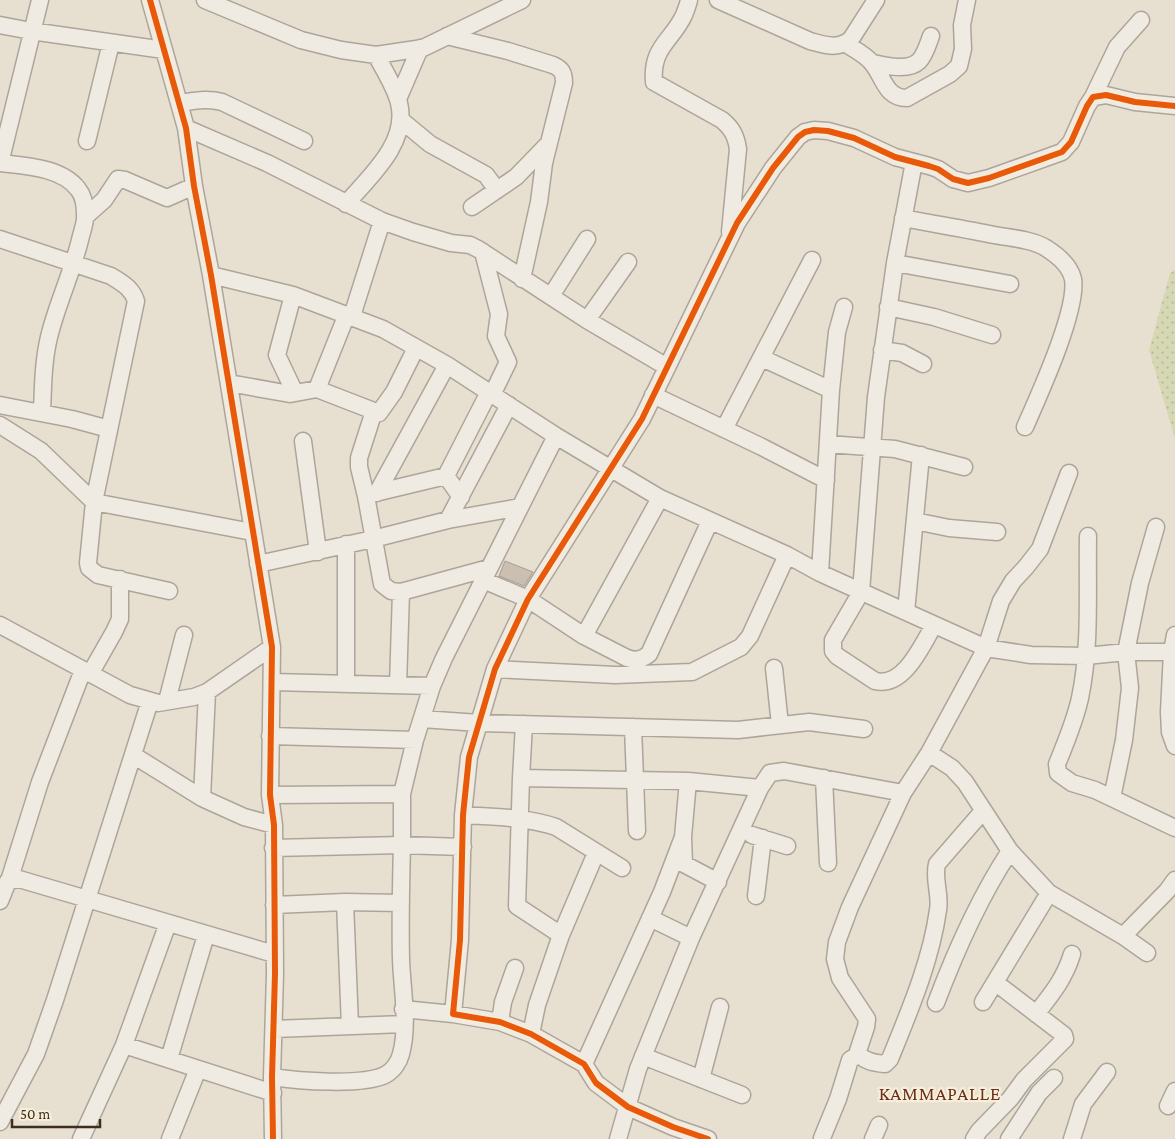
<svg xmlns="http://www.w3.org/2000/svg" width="1175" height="1139" font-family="'Crimson Pro',serif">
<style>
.grass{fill:url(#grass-dots)}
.building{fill:#cbbfb2;stroke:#a89c90}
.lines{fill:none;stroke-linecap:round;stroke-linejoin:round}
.minor-casing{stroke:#ada599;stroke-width:19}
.minor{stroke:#efebe3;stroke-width:16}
.cycleway-casing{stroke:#f7eed8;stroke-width:9}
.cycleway{stroke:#e8590c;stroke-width:6}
.labels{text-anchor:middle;stroke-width:4.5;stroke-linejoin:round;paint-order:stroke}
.neighbourhood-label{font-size:19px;letter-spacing:1px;fill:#6b2e1e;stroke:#f7eed8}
</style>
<defs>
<pattern id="grass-dots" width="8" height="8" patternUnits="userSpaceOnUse" patternTransform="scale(1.25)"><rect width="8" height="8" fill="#d6d7b3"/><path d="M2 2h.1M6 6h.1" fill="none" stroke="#b9b99a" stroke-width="1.8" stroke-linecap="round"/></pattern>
</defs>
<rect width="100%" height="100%" fill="#e7e0d1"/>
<path class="grass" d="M 1175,270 L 1175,439 L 1149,350 L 1170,273 Z"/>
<path class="building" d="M 505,561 L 533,572 L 524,586 L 499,576 Z"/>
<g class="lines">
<g class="minor-casing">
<path id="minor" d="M 150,0 L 186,128 L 194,186 L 211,275 L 272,647 L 270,795 L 274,825 L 275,974 L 272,1077 L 273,1139
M 205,0 L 301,40 L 341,50 L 376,55 L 423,48 L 522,0
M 689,0 C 688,5 686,10 684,15 C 672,41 651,47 654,82 L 722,120 C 732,128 736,136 738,149 L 730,232
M 718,0 L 810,41 C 825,45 838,50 851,39 L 876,0
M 0,25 L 31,31 L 164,50
M 447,36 L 508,51 L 553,65 C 562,69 564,73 564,83 L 544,163 L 539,202 L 522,279
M 846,44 C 854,49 866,55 872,63 C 884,77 885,98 907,98 L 950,74 L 959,66 L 963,49 L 962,25 L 967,0
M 872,63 C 885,65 908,72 919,61 C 925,55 928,44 931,36
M 1093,97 L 1117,47 L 1141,20
M 398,99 L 420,48
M 179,103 C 194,101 207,98 222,102 L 304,141
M 401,120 L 430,144 L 486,175 L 497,190
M 186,128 L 267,163 L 382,221 L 413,232 L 451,243 L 470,245 L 478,249 L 587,320 L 667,367
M 87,141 L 111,43
M 914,162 L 895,263 L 876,397 L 861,592 L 833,640 L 833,651 L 837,656 L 875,681 C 904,688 922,645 934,625
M 0,163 C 25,166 61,167 78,189 C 83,195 85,206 85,214 C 86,222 82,231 80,240 C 72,273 57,304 49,337 C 43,362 43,388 42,413
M 0,163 L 40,0
M 346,204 C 369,177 409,143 399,103 C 395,87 384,70 376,55
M 472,207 L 516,177 L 549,143
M 86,216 L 104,200 L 118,179 L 125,180 L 167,198 L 194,186
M 903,218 C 934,224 964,229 994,235 C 1010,238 1031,239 1046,248 C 1057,255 1070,265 1073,279 C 1078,310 1039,395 1025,427
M 0,239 L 111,276 C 122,283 132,288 136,301 L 94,502 L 88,563 L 89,568 L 98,575 L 169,591
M 483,252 L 499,314 L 496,336 L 508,362 L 492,395
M 895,263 L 1010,284
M 211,275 L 293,295 L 383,329 L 447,365 L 556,436 L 660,498 L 787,555 L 820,573 L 986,648 L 1031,655 L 1086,656 L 1126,652 L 1175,652
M 293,295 L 277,355 L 295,393
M 551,296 L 587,239
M 888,307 L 934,317 L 992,335
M 352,316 L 382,221
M 587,320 L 628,262
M 882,350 L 902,353 L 923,364
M 762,358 L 831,390
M 229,383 L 290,394 L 317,389 L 379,413 L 394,392 L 416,348
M 317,389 L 347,314
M 653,395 L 762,447 L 826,480
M 0,405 L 72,419 L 109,429
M 374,411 L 359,458 L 359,467 L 366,496 L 382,584 L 391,591 L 401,592 L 489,568
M 0,425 L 41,451 L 94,502 L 252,532
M 724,429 L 812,260
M 303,441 L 318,552
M 828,444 L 895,449 L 964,467
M 1069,473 L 1040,549 L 1026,567 L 1013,581 L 1001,601 L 986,648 L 929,753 L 952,768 L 965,782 L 1010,851 L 1049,893 L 1123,936 L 1147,953
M 446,476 L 489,392
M 377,493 L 447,365
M 371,494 L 446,476 L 461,497
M 448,520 L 509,405
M 915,521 L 949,528 L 997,532
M 1088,536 C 1087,590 1091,646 1080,698 C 1075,721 1066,742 1057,764 L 1058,773 L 1072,783 L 1095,790 L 1175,828
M 258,564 L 373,539 L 448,520 L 520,507
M 820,573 L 831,390 L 837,332 L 844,307
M 483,580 L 528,599 L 584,636 L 627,658 C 636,661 642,660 649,654 L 710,521
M 906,612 L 921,455
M 0,625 L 130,695 L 158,703 L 194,697 L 207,692 L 272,647
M 1175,635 L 1172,652 L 1169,712 L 1170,732 L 1175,746
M 584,636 L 660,498
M 774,668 L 780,725
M 495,669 L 615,675 L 692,672 L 741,647 L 750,636 L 787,555
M 90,674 L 114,632 L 120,619 L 120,579
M 272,682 L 432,686
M 346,684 L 346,544
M 398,685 L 401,592
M 167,701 L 184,635
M 422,719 L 479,723 L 738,730 L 809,722 L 864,729
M 633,727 L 637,831
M 270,736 L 415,740
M 133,755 L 202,798 L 207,692
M 521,778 L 524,724
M 824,778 L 828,863
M 688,781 L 683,837 L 684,864 L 718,882
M 903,793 L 929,753
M 270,795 L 402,794
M 202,798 L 244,817 L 274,825
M 1112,798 L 1124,740 L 1130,688 L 1126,652 L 1140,583 L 1156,527
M 463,815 C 495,817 526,817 556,827 L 622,868
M 752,835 L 787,846
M 463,847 L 402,845 L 402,794 L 415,740 L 432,686 L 444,658 L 556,436
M 596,853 L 561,935 L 517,906 L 521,778 L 688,781 L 760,788
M 9,881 L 40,782 L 83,670
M 756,896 L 763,838
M 0,901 L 8,881 L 19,879 L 274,954
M 345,902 L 350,1026
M 274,905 L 345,902 L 401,903
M 650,918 L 691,938
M 1123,936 L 1167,891 L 1175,880
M 983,1002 L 1049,893
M 936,1003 C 956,950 979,898 1010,851
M 403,1009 L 453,1014
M 1036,1014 C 1051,995 1065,978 1072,954
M 500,1022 L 503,1002 L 515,968
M 274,1029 L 404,1024
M 531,1034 L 537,1005 L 561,935
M 124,1045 L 273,1093
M 643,1056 L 742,1095
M 169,1059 L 206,935
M 584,1064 L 662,892 L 683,837
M 272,1077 C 298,1081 362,1086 385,1075 C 393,1071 399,1062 401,1054 C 409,1024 402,990 401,959 C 400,921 401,883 402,845 L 273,848
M 701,1079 L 720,1007
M 1168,1106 L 1175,1091
M 0,1122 L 36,1054 L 55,1000 L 150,701
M 822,1138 L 838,1099 L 850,1060 L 859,1054
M 81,1139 L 124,1045 L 168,923
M 170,1139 L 198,1069
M 618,1139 L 638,1069 L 691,938 L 760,788 L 770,773 L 784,771 L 903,793 L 850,907 L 837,942 L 835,959 L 840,978 L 867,1019 L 866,1027 L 858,1051 C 861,1061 875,1063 885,1064 L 890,1059 C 909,1012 931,961 938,910 C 941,895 933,879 937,864 L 983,811
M 708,1139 L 673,1127 L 628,1107 L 596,1083 L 584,1064 L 531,1034 L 500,1022 L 453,1014 L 460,940 L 463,815 L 469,757 L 495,669 L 528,599 L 642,419 L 737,223 L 773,168 L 798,137 L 805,132 L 814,130 L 828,131 L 854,138 L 895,157 L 929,166 L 938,169 L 953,179 L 968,183 L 989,178 L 1062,152 L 1071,142 L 1087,106 L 1093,97 L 1106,95 L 1135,102 L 1175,106
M 873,1139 L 879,1125
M 974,1139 L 979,1131 L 1010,1099 L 1024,1080 L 1065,1039 L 1064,1035 L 996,983
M 1009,1139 L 1039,1093 L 1054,1078
M 1072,1139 L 1083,1104 L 1107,1072"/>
</g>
<use href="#minor" class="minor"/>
<g class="cycleway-casing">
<path id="cycleway" d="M 150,0 L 186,128 L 194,186 L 211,275 L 272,647 L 270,795 L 274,825 L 275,974 L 272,1077 L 273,1139
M 708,1139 L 673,1127 L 628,1107 L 596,1083 L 584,1064 L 531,1034 L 500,1022 L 453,1014 L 460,940 L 463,815 L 469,757 L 495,669 L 528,599 L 642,419 L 737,223 L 773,168 L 798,137 L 805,132 L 814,130 L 828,131 L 854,138 L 895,157 L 929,166 L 938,169 L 953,179 L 968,183 L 989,178 L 1062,152 L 1071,142 L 1087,106 L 1093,97 L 1106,95 L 1135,102 L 1175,106"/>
</g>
<use href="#cycleway" class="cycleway"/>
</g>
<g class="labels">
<g class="neighbourhood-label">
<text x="940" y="1100">KAMMAPALLE</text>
</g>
</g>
<path d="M12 1119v8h88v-8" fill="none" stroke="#3d2e20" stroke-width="2.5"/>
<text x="20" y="1119" font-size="15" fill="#3d2e20" stroke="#f7eed8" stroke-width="4" paint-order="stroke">50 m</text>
</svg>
